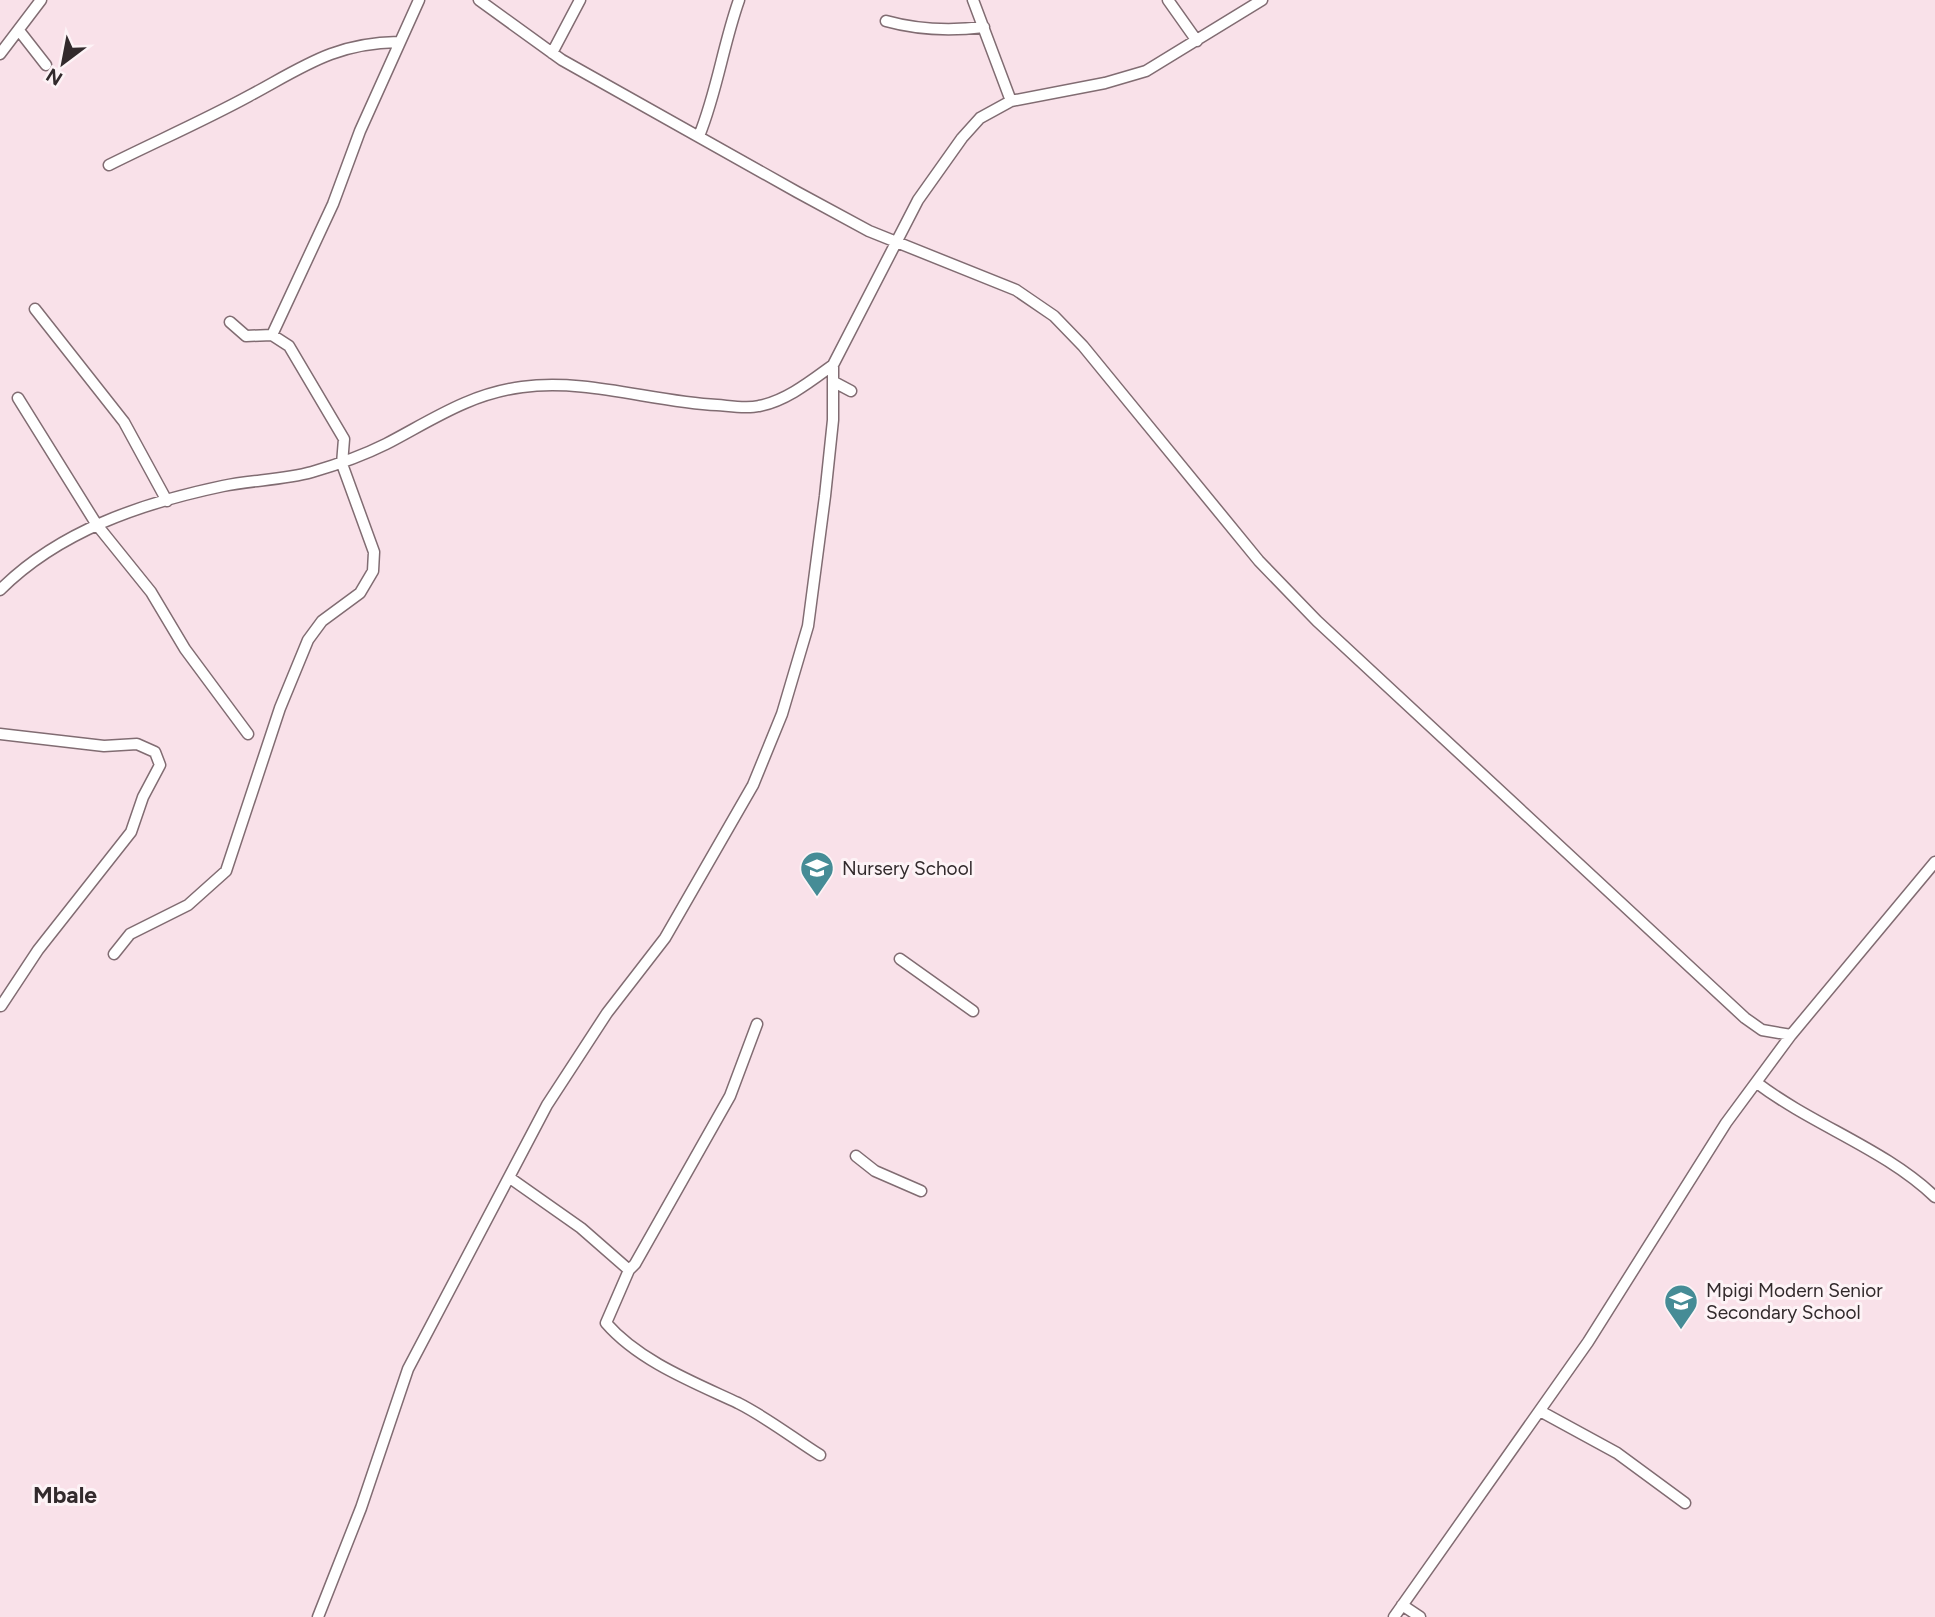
<svg xmlns="http://www.w3.org/2000/svg" width="1935" height="1617" font-family="Figtree,sans-serif">
<style>
.lines{fill:none;stroke-linecap:round;stroke-linejoin:round}
.street-casing{stroke:#816c72;stroke-width:13}
.street{stroke:#fff;stroke-width:10}
.labels{text-anchor:middle;stroke-width:6;stroke-linejoin:round;paint-order:stroke}
.poi-label{font-size:19px;fill:#322a2c;stroke:#fdf3f6;text-anchor:start}
.quarter-label{font-size:23px;font-weight:bold;fill:#322a2c;stroke:#fdf3f6}
</style>
<rect width="100%" height="100%" fill="#f9e1e9"/>
<g class="lines">
<g class="street-casing">
<path id="street" d="M 479,0 L 562,60 L 797,192 L 869,231 L 1016,290 L 1054,316 L 1083,346 L 1259,561 L 1317,621 L 1745,1018 L 1762,1030 L 1791,1035
M 973,0 L 1011,101
M 1168,0 L 1197,41
M 886,21 C 918,30 950,31 984,27
M 16,33 L 21,33 L 46,65
M 552,53 L 580,0
M 0,54 L 41,0
M 699,136 C 717,92 723,45 739,0
M 109,165 C 155,142 203,121 249,96 C 303,67 334,43 398,42
M 35,309 L 124,422 L 167,501
M 272,335 L 333,204 L 360,131 L 419,0
M 834,382 L 851,391
M 18,398 L 97,525 L 151,592 L 185,649 L 248,734
M 0,590 C 59,531 142,503 223,486 C 252,480 283,480 312,472 C 336,465 364,455 386,444 C 432,420 469,394 522,387 C 586,378 653,402 717,405 C 730,406 746,409 759,406 C 786,401 811,381 833,365
M 0,734 L 104,746 L 137,744 L 155,752 L 160,765 L 143,797 L 131,832 L 38,950 L 1,1006
M 114,954 L 130,934 L 188,905 L 226,871 L 280,708 L 308,640 L 322,621 L 360,593 L 373,571 L 374,552 L 342,464 L 344,439 L 289,346 L 272,335 L 246,336 L 230,322
M 900,959 L 973,1011
M 757,1024 L 730,1096 L 635,1264 L 629,1270 L 606,1323 C 639,1361 693,1382 738,1403 C 766,1417 793,1438 820,1455
M 1757,1083 C 1814,1126 1885,1149 1935,1197
M 856,1156 L 875,1171 L 921,1191
M 510,1178 L 581,1228 L 629,1270
M 1540,1411 L 1617,1453 L 1685,1503
M 1402,1605 L 1420,1617
M 318,1617 L 361,1508 L 408,1369 L 547,1105 L 607,1013 L 665,938 L 753,785 L 782,714 L 808,626 L 825,496 L 833,420 L 833,365 L 918,200 L 962,138 L 980,118 L 1011,101 L 1105,83 L 1146,71 L 1262,0
M 1394,1617 L 1588,1342 L 1726,1123 L 1791,1035 L 1935,862"/>
</g>
<use href="#street" class="street"/>
</g>
<defs>
<g id="school-pin" transform="scale(1.75)"><path d="M0 17L-7.5 6A9.5 9.5 0 1 1 7.5 6Z" fill="#468c96" stroke="#fdf3f6"/><path d="M0-5L7-2L0 1L-7-2ZM-4 1L0 2.5L4 1V4Q0 6-4 4Z" fill="#fff"/></g>
</defs>
<g fill-rule="evenodd">
<use href="#school-pin" x="817" y="868"/>
<use href="#school-pin" x="1681" y="1301"/>
</g>
<g class="labels">
<g class="poi-label">
<text x="842" y="875">Nursery School</text>
<text x="1706" y="1297">Mpigi Modern Senior<tspan x="1706" dy="22">Secondary School</tspan></text>
</g>
<g class="quarter-label">
<text x="65" y="1503">Mbale</text>
</g>
</g>
<g transform="translate(63 63) rotate(212)" stroke="#fdf3f6" stroke-width="5" paint-order="stroke">
<path d="M0-5L12 26L0 18L-12 26Z" fill="#322a2c"/>
<text y="-10" font-size="19" font-weight="bold" text-anchor="middle" fill="#322a2c">N</text>
</g>
</svg>
